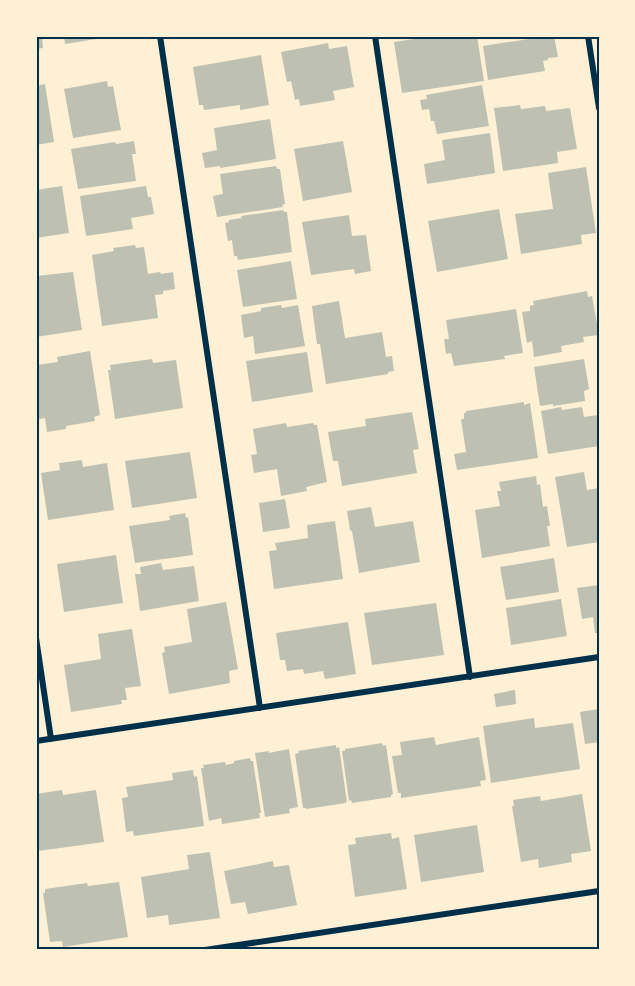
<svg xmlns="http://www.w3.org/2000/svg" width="635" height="986" font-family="'Source Sans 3',sans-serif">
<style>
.building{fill:#bec0b2}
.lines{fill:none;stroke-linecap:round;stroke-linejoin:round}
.minor{stroke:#003049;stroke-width:6}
.neatline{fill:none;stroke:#003049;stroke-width:2}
</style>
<rect width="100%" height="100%" fill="#fdf0d5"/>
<path class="building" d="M 36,36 L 42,36 L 43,48 L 36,49 Z
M 64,36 L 109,36 L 109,37 L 65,44 Z
M 433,36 L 477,36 L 484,81 L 402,93 L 394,42 Z
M 548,36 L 554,36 L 558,57 L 548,58 L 548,60 L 543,61 L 545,71 L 488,80 L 483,46 Z
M 328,43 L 329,49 L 347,46 L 354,87 L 333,91 L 335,100 L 300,106 L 299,99 L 295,100 L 291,81 L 287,82 L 281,52 Z
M 261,55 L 269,105 L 240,110 L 240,105 L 204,110 L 203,105 L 199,105 L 193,67 Z
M 107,81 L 108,87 L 113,86 L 121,130 L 73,138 L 64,89 Z
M 45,84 L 54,142 L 36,145 L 36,86 Z
M 482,85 L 489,126 L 437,134 L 434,121 L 431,121 L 429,109 L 422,110 L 420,100 L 427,99 L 426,95 Z
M 520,105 L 521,109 L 545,106 L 546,111 L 570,108 L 577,149 L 557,152 L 558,163 L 503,171 L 494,108 Z
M 270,119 L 276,159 L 220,168 L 220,166 L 205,168 L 202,153 L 217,150 L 214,128 Z
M 490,133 L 495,173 L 427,184 L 424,164 L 445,160 L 442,140 Z
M 134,141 L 136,154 L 132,154 L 136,181 L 78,189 L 71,149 L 115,142 L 116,144 Z
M 343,141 L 352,192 L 303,201 L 294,149 Z
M 276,166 L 277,169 L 280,169 L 285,204 L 282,205 L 283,207 L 217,217 L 213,196 L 223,194 L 220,174 Z
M 586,167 L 596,233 L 581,235 L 582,244 L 521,254 L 515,214 L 553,209 L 548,173 Z
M 62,186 L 69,233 L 36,238 L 36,190 Z
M 146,186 L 148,197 L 151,197 L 154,214 L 131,218 L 133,229 L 86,236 L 80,196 Z
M 499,209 L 508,259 L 437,272 L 428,221 Z
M 283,210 L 284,212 L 287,212 L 292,252 L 238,260 L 237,256 L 234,256 L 232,240 L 228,241 L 225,223 L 229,222 L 229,220 L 242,218 L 241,216 Z
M 349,215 L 352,236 L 366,235 L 371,271 L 355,274 L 354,269 L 311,275 L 302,222 Z
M 135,245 L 136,248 L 144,247 L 148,274 L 160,272 L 161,274 L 173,272 L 175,289 L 163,291 L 163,294 L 155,295 L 158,318 L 102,326 L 92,255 L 114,251 L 113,248 Z
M 291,261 L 297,299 L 243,307 L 237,270 Z
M 73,272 L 82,330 L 36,337 L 36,276 Z
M 587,291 L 588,297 L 592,296 L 599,335 L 583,337 L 584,342 L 561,346 L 562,352 L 534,357 L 532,341 L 527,343 L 522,312 L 530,311 L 530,306 L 534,305 L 533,301 Z
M 339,301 L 345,338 L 382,332 L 386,357 L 392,356 L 394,371 L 388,372 L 388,374 L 326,384 L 320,344 L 317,344 L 312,306 Z
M 281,305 L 282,308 L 298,305 L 305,346 L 255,354 L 253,336 L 244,338 L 241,315 L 261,311 L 261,308 Z
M 516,309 L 523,353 L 504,356 L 505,359 L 454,366 L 451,353 L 446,354 L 444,339 L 449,339 L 446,320 Z
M 90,351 L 100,415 L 94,417 L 95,421 L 66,426 L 66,429 L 47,432 L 45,418 L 36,420 L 36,370 L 38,370 L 37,365 L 58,362 L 57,357 Z
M 307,352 L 313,392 L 252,402 L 246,361 Z
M 152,359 L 153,363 L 176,360 L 183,408 L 115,419 L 108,370 L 111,370 L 110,365 Z
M 584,359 L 589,389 L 584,391 L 585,401 L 553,406 L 553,404 L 540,406 L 534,367 Z
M 524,402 L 524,405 L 530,403 L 538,458 L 457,470 L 454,454 L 466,452 L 461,419 L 464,419 L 464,413 L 466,413 L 466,411 Z
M 561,407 L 562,410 L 582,407 L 584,417 L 598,415 L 599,446 L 548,454 L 541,411 Z
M 412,412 L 419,449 L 413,450 L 417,473 L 342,486 L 338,461 L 333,461 L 328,432 L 366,426 L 365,419 Z
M 286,423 L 287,427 L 313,423 L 314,425 L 317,425 L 327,482 L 306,487 L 307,491 L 281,496 L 277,469 L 254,473 L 251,455 L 257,454 L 253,429 Z
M 190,452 L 197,498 L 132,508 L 125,461 Z
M 82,460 L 83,467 L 107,463 L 114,510 L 48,520 L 41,473 L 60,470 L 59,463 Z
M 584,472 L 587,490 L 599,488 L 599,542 L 567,547 L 555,477 Z
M 536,476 L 537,485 L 540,484 L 543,507 L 547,506 L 550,526 L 547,526 L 550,546 L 482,558 L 475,510 L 500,506 L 497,491 L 501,491 L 499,482 Z
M 285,499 L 290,528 L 263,532 L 259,503 Z
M 371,507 L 375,527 L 413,521 L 420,562 L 359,573 L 352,531 L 350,530 L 347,511 Z
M 185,513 L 186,518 L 188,517 L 193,555 L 135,563 L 129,526 L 170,520 L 169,516 Z
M 335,521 L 343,579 L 274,589 L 269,551 L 277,550 L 275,543 L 308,538 L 307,525 Z
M 116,555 L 123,603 L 64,612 L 57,564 Z
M 554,558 L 559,592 L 506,600 L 500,567 Z
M 161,563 L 163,570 L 194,566 L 199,601 L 140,611 L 135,574 L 141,574 L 140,567 Z
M 599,585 L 599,633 L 595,633 L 593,617 L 582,619 L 577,588 Z
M 561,599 L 567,636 L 511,645 L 506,608 Z
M 226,602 L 238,669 L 229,671 L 230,683 L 169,694 L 162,653 L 165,652 L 164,647 L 192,642 L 187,609 Z
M 436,603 L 444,655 L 372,665 L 364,613 Z
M 348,622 L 356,674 L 325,679 L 323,671 L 304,674 L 303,669 L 287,671 L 285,660 L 280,660 L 276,633 Z
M 132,629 L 141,686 L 125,688 L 127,700 L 121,700 L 122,704 L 71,712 L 64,665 L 101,659 L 98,634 Z
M 515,690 L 516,704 L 496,707 L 494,694 Z
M 599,709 L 599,742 L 585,744 L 580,712 Z
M 534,718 L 535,728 L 573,723 L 580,769 L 491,783 L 483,726 Z
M 434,737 L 436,745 L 479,737 L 486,780 L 480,781 L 481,786 L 401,798 L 401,793 L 398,793 L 392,756 L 402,755 L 400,742 Z
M 382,743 L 383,746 L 386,745 L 393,794 L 391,795 L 391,797 L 352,803 L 351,800 L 349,801 L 342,751 L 345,751 L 345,749 Z
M 336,745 L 336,748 L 339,747 L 347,802 L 346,801 L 346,803 L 306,809 L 306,808 L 303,808 L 295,754 L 299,753 L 298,751 Z
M 289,749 L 298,807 L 289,809 L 290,813 L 265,817 L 255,753 L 269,751 L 269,753 Z
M 250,758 L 251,761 L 253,761 L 261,813 L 259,813 L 260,818 L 222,824 L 221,818 L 209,821 L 201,768 L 204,768 L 203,765 L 225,762 L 226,765 L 234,763 L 234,761 Z
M 193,770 L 194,777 L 197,776 L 204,826 L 134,836 L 133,831 L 126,832 L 122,798 L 128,797 L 126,787 L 173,780 L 172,773 Z
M 62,790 L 63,795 L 96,790 L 104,842 L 38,851 L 36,836 L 36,794 Z
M 582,794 L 591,851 L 571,854 L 572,862 L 539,868 L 538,859 L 521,862 L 512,806 L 514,806 L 513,800 L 540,796 L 541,801 Z
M 477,825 L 484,872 L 421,882 L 414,835 Z
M 391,833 L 392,839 L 399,837 L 407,889 L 355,897 L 348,845 L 356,844 L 355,838 Z
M 210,852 L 220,918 L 169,925 L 168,915 L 147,918 L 141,877 L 189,869 L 187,855 Z
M 273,861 L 274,867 L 289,865 L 297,905 L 248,914 L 245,902 L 231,904 L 224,871 Z
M 119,882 L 128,937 L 63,947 L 62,941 L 50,942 L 43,893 L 45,893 L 45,889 L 87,883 L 88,886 Z"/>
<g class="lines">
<path class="minor" d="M 160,36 L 260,708
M 375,36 L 470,677
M 588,36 L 599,108
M 36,638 L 51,739
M 36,741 L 599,657
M 205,950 L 599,891"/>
</g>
<rect width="635" height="986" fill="none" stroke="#fdf0d5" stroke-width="75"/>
<rect x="38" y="38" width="560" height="910" class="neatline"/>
</svg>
